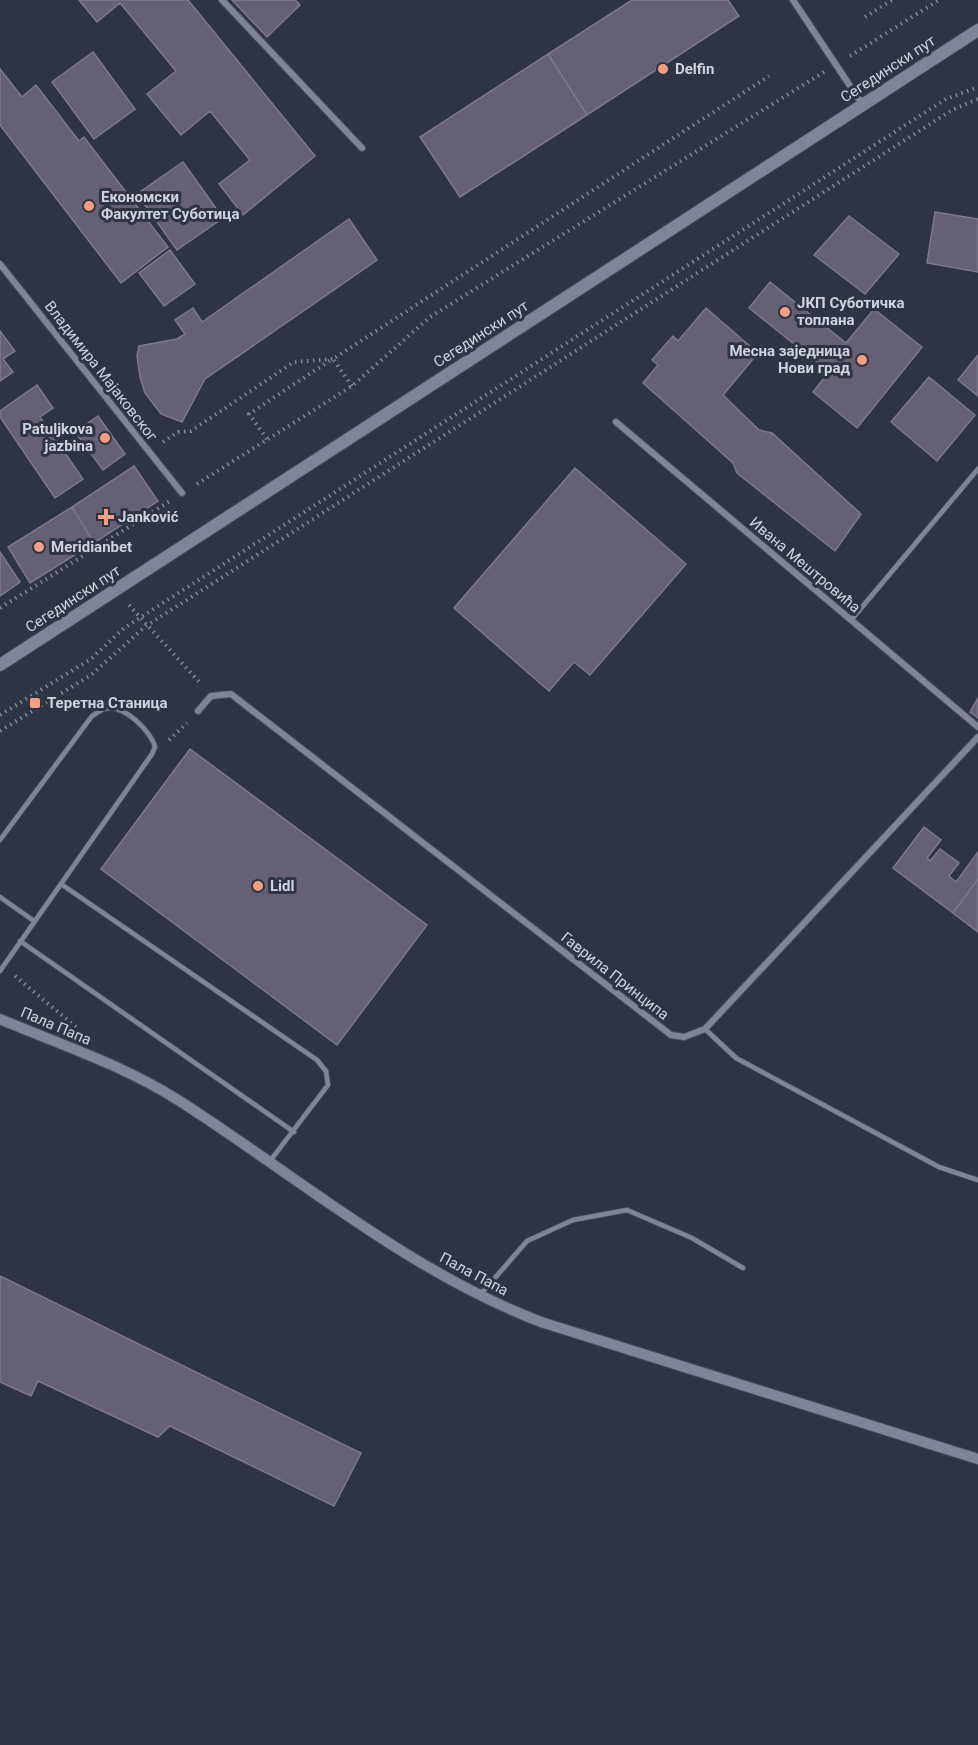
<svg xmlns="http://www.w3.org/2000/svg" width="978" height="1745" font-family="Roboto,sans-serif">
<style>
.building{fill:#656072;stroke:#7d788a;stroke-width:1.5}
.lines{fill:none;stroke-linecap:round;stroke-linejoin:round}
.service-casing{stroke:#4b4f5b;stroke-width:6}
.minor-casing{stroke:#4b4f5b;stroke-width:8}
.tertiary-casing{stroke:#4b4f5b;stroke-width:12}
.secondary-casing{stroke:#4b4f5b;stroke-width:14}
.path{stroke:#838793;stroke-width:4;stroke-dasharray:1.5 4.5;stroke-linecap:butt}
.service{stroke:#7f8597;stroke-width:4.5}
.minor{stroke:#7f8597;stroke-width:6}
.tertiary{stroke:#7f8597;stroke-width:10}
.secondary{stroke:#7f8597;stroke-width:12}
.poi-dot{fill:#f39f83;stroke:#2f3443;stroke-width:2}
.labels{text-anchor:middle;stroke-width:6;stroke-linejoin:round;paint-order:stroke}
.poi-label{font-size:15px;font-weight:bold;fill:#d0d3dd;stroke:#2f3443;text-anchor:start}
.street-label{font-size:15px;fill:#d0d3dd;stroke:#2f3443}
</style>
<rect width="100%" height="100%" fill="#2f3443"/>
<path class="building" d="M 79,0 L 188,0 L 315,156 L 243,215 L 219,184 L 250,160 L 210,111 L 181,135 L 147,94 L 176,71 L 120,3 L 97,22 Z
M 232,0 L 295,0 L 300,5 L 267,37 Z
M 632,0 L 728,0 L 739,16 L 587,115 L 548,54 Z
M 93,52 L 135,109 L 94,139 L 52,82 Z
M 548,54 L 587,115 L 460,197 L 420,137 Z
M 0,69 L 22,97 L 36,85 L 79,141 L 84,137 L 168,247 L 121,283 L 0,125 Z
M 183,162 L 223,218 L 177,250 L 137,194 Z
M 935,212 L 978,219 L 978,272 L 927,263 Z
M 849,216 L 899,254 L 865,294 L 814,255 Z
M 349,219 L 377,260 L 205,379 L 182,422 L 161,414 L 145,393 L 140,377 L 137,356 L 139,346 L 177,339 L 185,334 L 175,320 L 193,308 L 202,322 Z
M 170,250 L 195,284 L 164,306 L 139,273 Z
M 770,282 L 846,343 L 874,309 L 922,347 L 857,428 L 813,392 L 829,372 L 749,308 Z
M 706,308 L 758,353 L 723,395 L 759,430 L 772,433 L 861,514 L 835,551 L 737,473 L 733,463 L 643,383 L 658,365 L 652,360 L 673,336 L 678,341 Z
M 0,331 L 15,351 L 3,359 L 13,372 L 0,381 Z
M 978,355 L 978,396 L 958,380 Z
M 929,377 L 975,415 L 937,461 L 891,422 Z
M 37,385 L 53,408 L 40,417 L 83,479 L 55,498 L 0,417 L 0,411 Z
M 98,416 L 125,454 L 103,470 L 75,432 Z
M 134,466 L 158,501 L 94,543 L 72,507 Z
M 575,468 L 686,564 L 590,675 L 574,662 L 549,691 L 454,608 Z
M 72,507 L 94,543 L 30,583 L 8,547 Z
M 0,552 L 20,582 L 0,596 Z
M 978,698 L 978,718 L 970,712 Z
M 190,749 L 427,925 L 337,1045 L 101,869 Z
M 924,827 L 941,840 L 927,858 L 930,861 L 940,849 L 959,863 L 949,876 L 956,882 L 978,852 L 978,879 L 953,913 L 893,868 Z
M 978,879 L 978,932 L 953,913 Z
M 0,1276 L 361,1453 L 334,1506 L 170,1426 L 158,1437 L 38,1381 L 31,1396 L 0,1382 Z"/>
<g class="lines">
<g class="service-casing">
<path id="service" d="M 852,619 L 978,469
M 0,840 L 92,716 C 96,714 100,710 104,709 C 123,703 151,731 155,747 L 152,754 L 0,971
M 61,884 L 317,1060 L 326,1071 L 328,1085 L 270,1161
M 0,897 L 34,921
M 20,941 L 294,1132
M 705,1029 L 736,1058 L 939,1167 L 978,1180
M 481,1294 L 527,1241 L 573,1220 L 627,1210 L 692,1238 L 743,1268"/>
</g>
<g class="minor-casing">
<path id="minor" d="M 222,0 L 362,148
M 793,0 L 862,104
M 0,264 L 182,493
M 616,422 L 978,727
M 198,711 L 211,696 L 231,694 L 671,1035 L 684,1037 L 705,1029 L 978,737"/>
</g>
<g class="tertiary-casing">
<path id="tertiary" d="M 0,1019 C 59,1044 123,1065 178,1100 C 297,1176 408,1271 541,1322 L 978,1459"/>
</g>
<g class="secondary-casing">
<path id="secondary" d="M 0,665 L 978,30"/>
</g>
<path class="path" d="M 865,17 L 892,0
M 850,56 L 939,0
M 352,386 L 333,359 L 769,76
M 267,439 L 249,414 L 332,359
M 163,442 L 178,432 L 191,431 L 294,362 L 333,359
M 197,484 L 352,386 L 430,317 L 824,72
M 129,605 L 201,684
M 0,608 L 170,501
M 0,715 L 91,659 L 124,628 L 946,99 L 978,87
M 0,731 L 91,675 L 146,626 L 952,110 L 978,99
M 169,740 L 187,723
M 15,976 L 76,1027"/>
<use href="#service" class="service"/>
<use href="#minor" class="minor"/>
<use href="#tertiary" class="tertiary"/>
<use href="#secondary" class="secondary"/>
</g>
<g class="poi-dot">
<circle cx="663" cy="69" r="6"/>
<circle cx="89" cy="206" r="6"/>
<circle cx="785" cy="312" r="6"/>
<circle cx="862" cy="360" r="6"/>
<circle cx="105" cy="438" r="6"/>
<path d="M103 508h6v6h6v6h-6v6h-6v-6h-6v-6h6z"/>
<circle cx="39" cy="547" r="6"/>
<rect x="29" y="697" width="12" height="12" rx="3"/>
<circle cx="258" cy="886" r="6"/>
</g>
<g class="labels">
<g class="poi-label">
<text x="675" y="74">Delfin</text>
<text x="101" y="202">Економски<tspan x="101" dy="17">Факултет Суботица</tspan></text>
<text x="797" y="308">ЈКП Суботичка<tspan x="797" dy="17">топлана</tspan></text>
<text x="850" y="356" text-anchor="end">Месна заједница<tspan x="850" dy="17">Нови град</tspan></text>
<text x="93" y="434" text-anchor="end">Patuljkova<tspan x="93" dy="17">jazbina</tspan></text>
<text x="118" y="522">Janković</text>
<text x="51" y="552">Meridianbet</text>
<text x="47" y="708">Теретна Станица</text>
<text x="270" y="891">Lidl</text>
</g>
<g class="street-label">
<text transform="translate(888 69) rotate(-33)" y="5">Сегедински пут</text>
<text transform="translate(481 334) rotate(-33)" y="5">Сегедински пут</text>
<text transform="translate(101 371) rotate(52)" y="5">Владимира Мајаковског</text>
<text transform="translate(805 565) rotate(40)" y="5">Ивана Мештровића</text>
<text transform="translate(73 599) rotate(-33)" y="5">Сегедински пут</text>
<text transform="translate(615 976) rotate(38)" y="5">Гаврила Принципа</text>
<text transform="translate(56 1026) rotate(23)" y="5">Пала Папа</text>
<text transform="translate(474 1274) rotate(28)" y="5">Пала Папа</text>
</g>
</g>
</svg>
